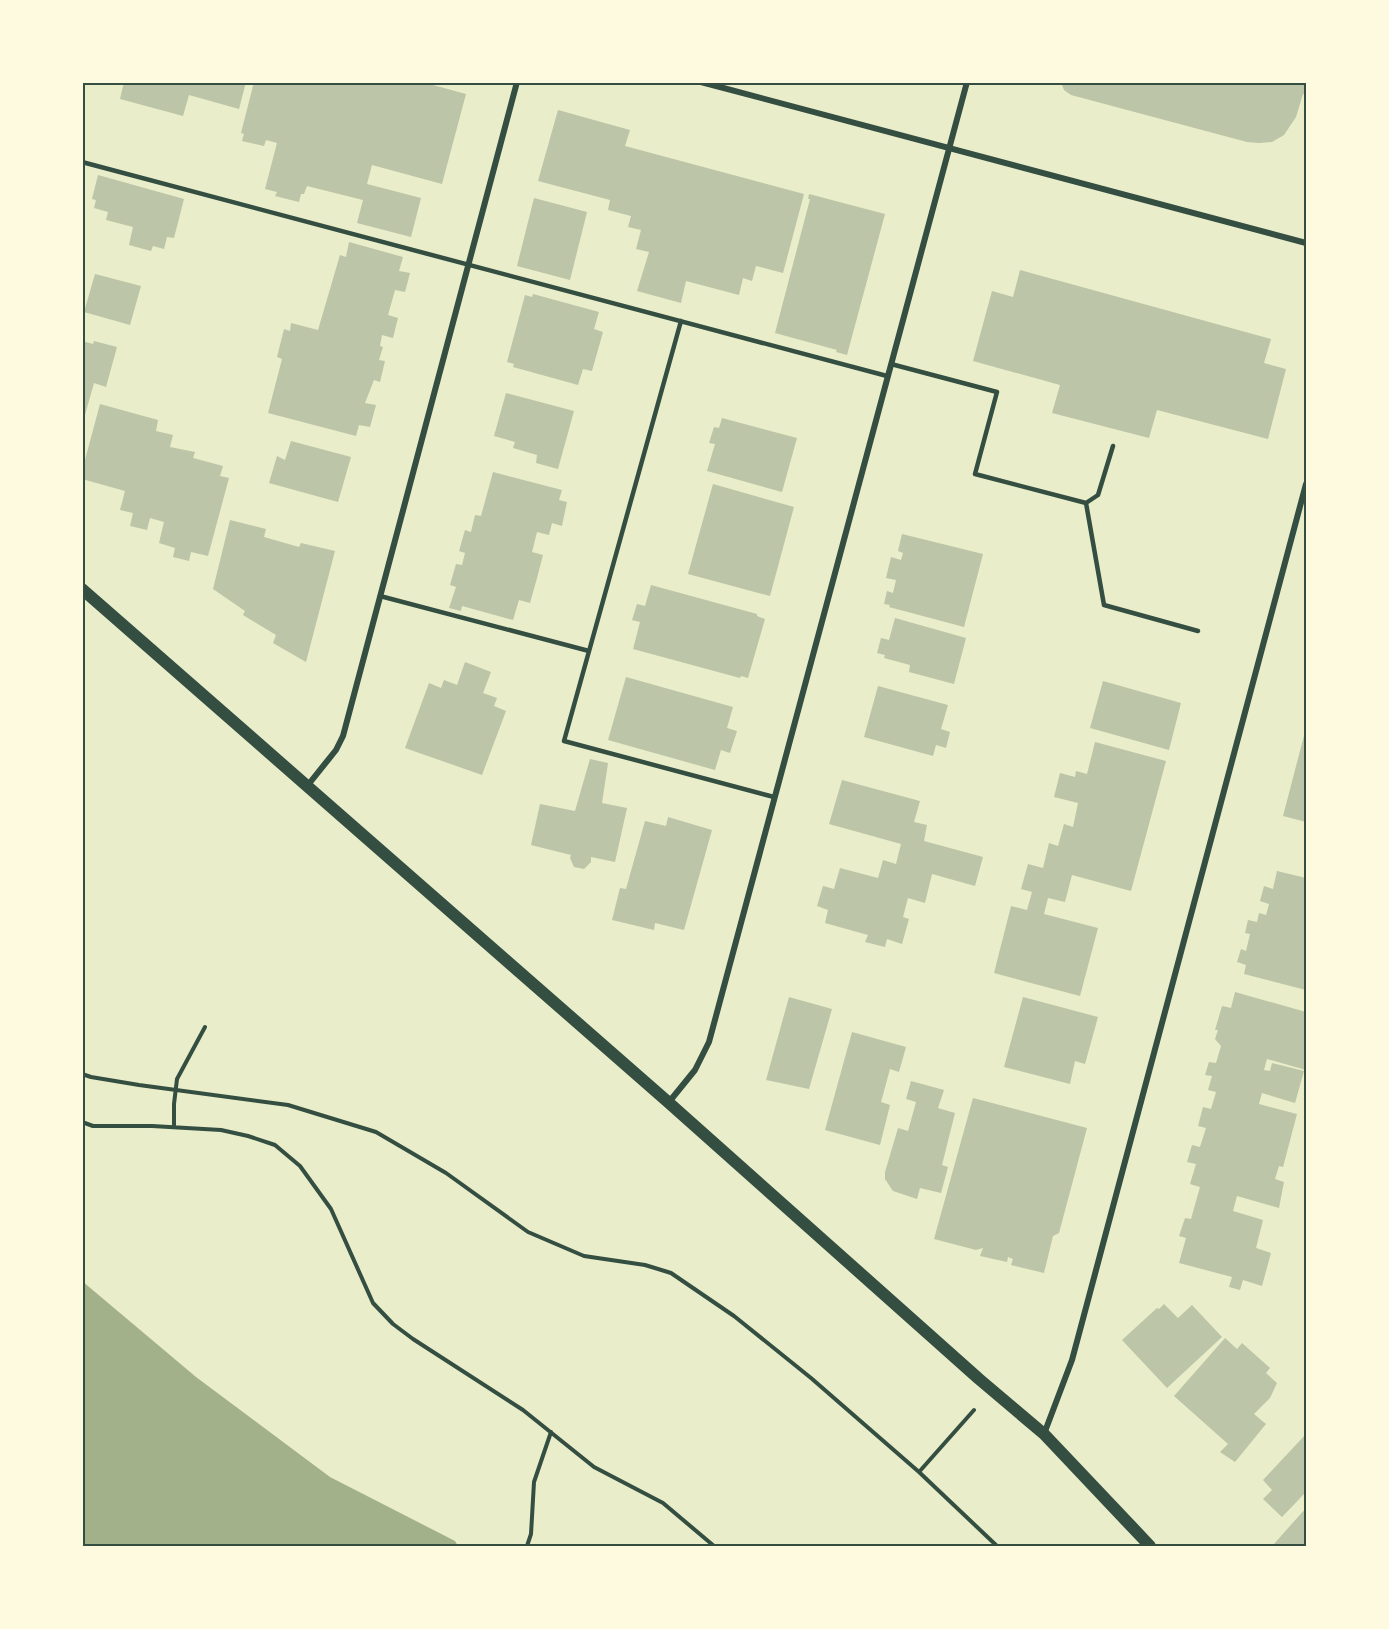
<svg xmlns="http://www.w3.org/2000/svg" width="1389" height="1629" font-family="'Alegreya Sans',sans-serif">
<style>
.water{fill:#a3b18a}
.building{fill:#bcc5a7}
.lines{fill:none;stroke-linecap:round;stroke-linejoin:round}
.path{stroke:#344e41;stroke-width:4}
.service{stroke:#344e41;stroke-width:4.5}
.minor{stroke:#344e41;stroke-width:6}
.secondary{stroke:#344e41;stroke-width:12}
.neatline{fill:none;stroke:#344e41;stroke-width:2}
</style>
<rect width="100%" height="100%" fill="#e9edc9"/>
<path class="water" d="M 82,1281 L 196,1377 L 330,1477 L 455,1541 L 458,1546 L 83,1546 Z"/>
<path class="building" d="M 124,82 L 246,82 L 239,109 L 189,95 L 183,116 L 120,99 Z
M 254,82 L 422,82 L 466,94 L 442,184 L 372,165 L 367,184 L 421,198 L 411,237 L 357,223 L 363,200 L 307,186 L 304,194 L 301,194 L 299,202 L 275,196 L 277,192 L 265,189 L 277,143 L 266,140 L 264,146 L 242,141 L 244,134 L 241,133 Z
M 1061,82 L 1306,82 L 1306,95 L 1303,94 L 1296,117 L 1284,135 L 1272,142 L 1259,143 L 1247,142 L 1071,95 L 1064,90 Z
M 558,110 L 630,130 L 625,146 L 804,194 L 783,273 L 756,266 L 752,281 L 743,278 L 739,295 L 686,281 L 681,303 L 637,291 L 649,252 L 636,249 L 641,230 L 628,227 L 631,216 L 608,210 L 610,200 L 538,181 Z
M 98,175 L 184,199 L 174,238 L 167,237 L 164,249 L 153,246 L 151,251 L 129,245 L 133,227 L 106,220 L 108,212 L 94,208 L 96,200 L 92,199 Z
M 809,194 L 885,214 L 847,355 L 836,352 L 837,350 L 775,333 L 810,199 L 808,199 Z
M 534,198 L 587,212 L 570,280 L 517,266 Z
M 349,242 L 403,257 L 399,271 L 410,273 L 405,292 L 395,290 L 388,315 L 398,318 L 393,338 L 382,335 L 380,346 L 383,347 L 379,360 L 385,361 L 380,382 L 374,380 L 365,403 L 376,405 L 370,427 L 359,425 L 356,436 L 268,413 L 282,359 L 277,357 L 284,329 L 290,331 L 291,323 L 318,330 L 340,255 L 346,257 Z
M 1020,270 L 1271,339 L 1264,363 L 1286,369 L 1268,439 L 1157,410 L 1149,438 L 1052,413 L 1060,385 L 973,361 L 992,291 L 1013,297 Z
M 95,274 L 141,286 L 130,325 L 84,312 Z
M 533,294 L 599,312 L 594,329 L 603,332 L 592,371 L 583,369 L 578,385 L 513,367 L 514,364 L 507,362 L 525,295 L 532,297 Z
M 82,341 L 93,344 L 94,341 L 117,347 L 106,387 L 94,383 L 83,422 Z
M 506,393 L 574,411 L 558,469 L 536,463 L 537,455 L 513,448 L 515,442 L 494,436 Z
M 100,404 L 158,420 L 156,431 L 173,435 L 170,447 L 195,452 L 193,458 L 223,466 L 220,476 L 229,478 L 208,556 L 191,552 L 189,561 L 173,557 L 175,548 L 159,543 L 164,522 L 150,518 L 147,530 L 130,526 L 133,513 L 120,510 L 125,491 L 82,479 L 82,471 Z
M 722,418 L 797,438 L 782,492 L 707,471 L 715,444 L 709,443 L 714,427 L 719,428 Z
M 291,441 L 351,457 L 338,502 L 269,483 L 277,456 L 285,460 Z
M 493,472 L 562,490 L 559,500 L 567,502 L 562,526 L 552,523 L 549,535 L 537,532 L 532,552 L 543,555 L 537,578 L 530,603 L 519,600 L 513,620 L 462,606 L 461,611 L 449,608 L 456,587 L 450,585 L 456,564 L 462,565 L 465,553 L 459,551 L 465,530 L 471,532 L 475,515 L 481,516 Z
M 713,484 L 794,507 L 770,596 L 688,574 Z
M 230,520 L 266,529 L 264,537 L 299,547 L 301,543 L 335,551 L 306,662 L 273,643 L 276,635 L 243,615 L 245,611 L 213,589 Z
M 902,534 L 983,554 L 964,627 L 889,607 L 890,605 L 884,604 L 887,591 L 893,593 L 896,580 L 886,578 L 891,557 L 901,560 L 903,553 L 898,551 Z
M 651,585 L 757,614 L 757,616 L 765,619 L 748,678 L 741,676 L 740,678 L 633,649 L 640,622 L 632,620 L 637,604 L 645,606 Z
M 895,618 L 966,638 L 954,684 L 909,672 L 910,665 L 884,658 L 885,655 L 877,653 L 881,638 L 889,640 Z
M 465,662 L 491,672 L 483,693 L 497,698 L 494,706 L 506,711 L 482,775 L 405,748 L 429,683 L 441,688 L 444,680 L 457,685 Z
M 626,677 L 733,707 L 727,728 L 737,731 L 730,753 L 721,750 L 715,770 L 608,740 Z
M 1103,681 L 1181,703 L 1169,750 L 1090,728 Z
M 878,686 L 948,705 L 941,729 L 950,732 L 946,748 L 936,745 L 933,756 L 864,737 Z
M 1306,728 L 1306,822 L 1283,816 Z
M 1095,742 L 1166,761 L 1131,891 L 1072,875 L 1065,902 L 1048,898 L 1044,914 L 1098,928 L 1080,996 L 994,973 L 1011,906 L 1027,910 L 1032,892 L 1021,889 L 1028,864 L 1043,868 L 1049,843 L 1058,846 L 1064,824 L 1073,827 L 1078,803 L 1054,797 L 1060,773 L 1075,777 L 1076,771 L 1087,774 Z
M 590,759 L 608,763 L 602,803 L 627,808 L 615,862 L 591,857 L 591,862 L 584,869 L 574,867 L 570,858 L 571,855 L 531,845 L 540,804 L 575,811 Z
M 842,780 L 920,801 L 914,822 L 927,825 L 924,841 L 983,857 L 975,886 L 932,874 L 925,903 L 908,898 L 903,917 L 909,919 L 902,944 L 887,939 L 885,947 L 865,942 L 868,935 L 825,923 L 828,910 L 817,906 L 823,886 L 834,889 L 840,868 L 878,878 L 883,860 L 896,864 L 901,844 L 829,824 Z
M 668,817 L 712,830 L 684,930 L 655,923 L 654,930 L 612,920 L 620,888 L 626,889 L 645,821 L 666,826 Z
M 1277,871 L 1306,878 L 1306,990 L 1244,974 L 1246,965 L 1237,962 L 1241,949 L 1246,951 L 1250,934 L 1245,933 L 1248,920 L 1257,922 L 1259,913 L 1266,915 L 1269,904 L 1260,901 L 1264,886 L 1273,889 Z
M 1235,992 L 1306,1012 L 1304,1024 L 1306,1024 L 1306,1040 L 1304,1050 L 1306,1051 L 1306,1070 L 1267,1059 L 1264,1070 L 1270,1071 L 1272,1063 L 1304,1071 L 1295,1103 L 1262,1093 L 1259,1104 L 1297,1114 L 1283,1167 L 1279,1166 L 1275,1179 L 1284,1182 L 1279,1208 L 1237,1196 L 1233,1211 L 1263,1220 L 1256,1248 L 1271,1253 L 1262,1286 L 1243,1280 L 1240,1290 L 1229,1287 L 1232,1277 L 1179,1263 L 1186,1238 L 1179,1236 L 1185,1218 L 1191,1219 L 1200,1187 L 1190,1184 L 1196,1164 L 1187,1162 L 1192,1145 L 1200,1147 L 1206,1128 L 1198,1126 L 1203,1107 L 1211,1109 L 1216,1092 L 1208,1090 L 1212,1076 L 1205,1075 L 1209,1062 L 1216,1063 L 1221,1046 L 1215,1039 L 1218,1030 L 1215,1030 L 1222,1006 L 1231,1008 Z
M 789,997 L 832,1009 L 809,1089 L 766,1080 Z
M 1023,997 L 1098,1017 L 1085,1064 L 1075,1061 L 1070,1084 L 1004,1067 Z
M 852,1032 L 906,1047 L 899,1072 L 890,1069 L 881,1102 L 890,1105 L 880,1145 L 825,1130 Z
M 911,1081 L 944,1090 L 938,1108 L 955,1113 L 942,1165 L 948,1167 L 941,1193 L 920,1188 L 917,1199 L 893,1191 L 885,1179 L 885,1172 L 898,1128 L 908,1131 L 916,1102 L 906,1099 Z
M 973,1098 L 1087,1128 L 1059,1233 L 1053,1236 L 1044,1273 L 1011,1265 L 1013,1259 L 1008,1257 L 1007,1262 L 980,1256 L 983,1248 L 976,1250 L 934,1239 Z
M 1164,1304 L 1178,1318 L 1192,1305 L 1222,1337 L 1167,1388 L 1122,1340 L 1157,1308 L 1159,1309 Z
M 1225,1338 L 1237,1349 L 1242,1343 L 1270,1368 L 1266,1373 L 1277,1383 L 1270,1398 L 1254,1414 L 1266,1424 L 1235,1462 L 1220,1452 L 1228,1444 L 1174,1396 Z
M 1306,1434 L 1306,1492 L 1282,1517 L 1263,1499 L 1272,1490 L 1263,1480 Z
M 1306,1508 L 1306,1546 L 1274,1546 L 1273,1545 Z"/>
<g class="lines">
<path class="path" d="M 82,1074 L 91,1077 L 139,1085 L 288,1105 L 376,1132 L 446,1173 L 528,1232 L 584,1256 L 645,1265 L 671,1273 L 734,1316 L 811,1378 L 919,1472 L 997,1546
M 82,1122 L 93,1126 L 152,1126 L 221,1130 L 248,1136 L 275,1145 L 300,1166 L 331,1209 L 373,1303 L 393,1324 L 413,1339 L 523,1410 L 594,1467 L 663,1503 L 714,1546
M 174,1127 L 174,1104 L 177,1079 L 205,1027
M 919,1472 L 974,1410
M 527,1546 L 531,1534 L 534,1482 L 551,1432"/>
<path class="service" d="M 82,162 L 887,376
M 681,321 L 564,741 L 774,797
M 891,364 L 997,392 L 975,474 L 1086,503 L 1104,605 L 1198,631
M 1086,503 L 1098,495 L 1113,446
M 380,596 L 589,651"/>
<path class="minor" d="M 701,82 L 1306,243
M 308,785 L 336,750 L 343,736 L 517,82
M 669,1102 L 695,1070 L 709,1042 L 967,82
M 1044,1434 L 1072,1360 L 1306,484"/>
<path class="secondary" d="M 82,589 L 668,1102 L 979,1379 L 1044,1434 L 1150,1546"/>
</g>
<rect width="1389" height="1629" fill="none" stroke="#fefae0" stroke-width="168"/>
<rect x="84" y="84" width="1221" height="1461" class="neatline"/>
</svg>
